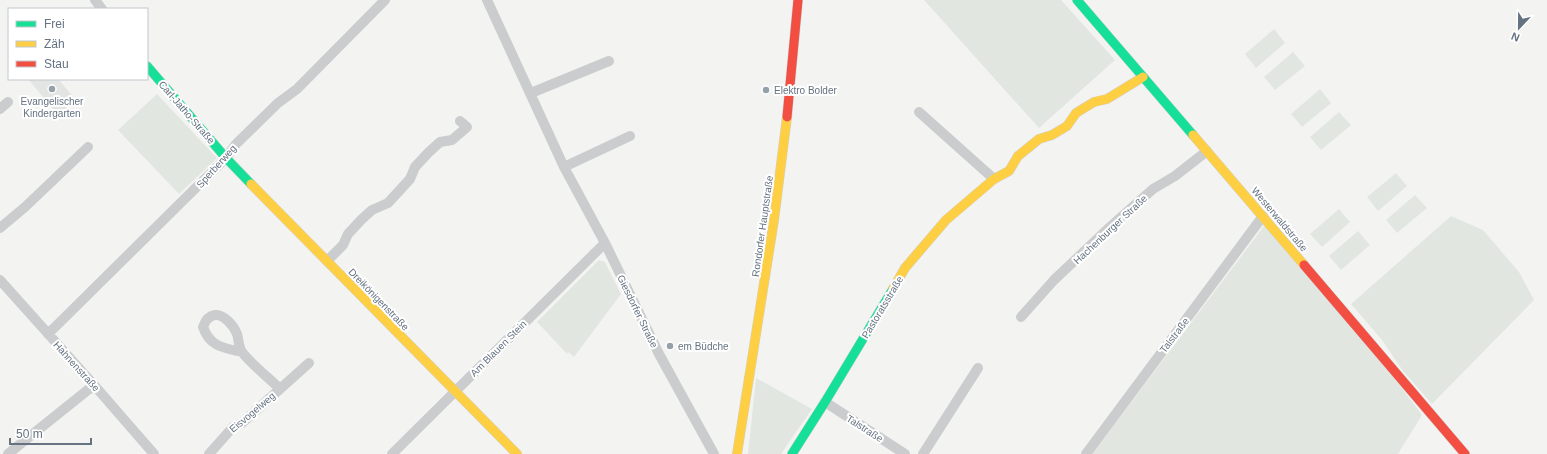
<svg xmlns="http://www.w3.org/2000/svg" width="1547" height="454" font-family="Helvetica,sans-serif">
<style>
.built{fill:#e3e5e4}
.green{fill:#e2e6e0}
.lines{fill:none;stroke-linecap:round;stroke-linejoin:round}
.fast-casing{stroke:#cfd0d0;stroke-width:10}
.slow-casing{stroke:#cfd0d0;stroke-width:10}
.jam-casing{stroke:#cfd0d0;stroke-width:10}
.street{stroke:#cbcccd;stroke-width:10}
.fast{stroke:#16e098;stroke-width:9}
.slow{stroke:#ffcf43;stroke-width:9}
.jam{stroke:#f24e42;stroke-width:9}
.poi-dot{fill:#96a0a9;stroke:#fff;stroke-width:1.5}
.labels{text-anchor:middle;stroke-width:4;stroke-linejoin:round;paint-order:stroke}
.poi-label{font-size:10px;fill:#647281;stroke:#fff;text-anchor:start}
.street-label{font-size:10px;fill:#647281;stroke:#fff}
</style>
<rect width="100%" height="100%" fill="#f3f4f2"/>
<path class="built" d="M 28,79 L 58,79 L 76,100 L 58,115 Z"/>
<path class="green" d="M 924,0 L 1061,0 L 1115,60 L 1039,128 Z
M 1274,29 L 1285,43 L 1256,68 L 1245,54 Z
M 1293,52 L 1305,66 L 1275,90 L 1264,77 Z
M 1320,89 L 1331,103 L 1302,127 L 1291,114 Z
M 157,94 L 217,158 L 179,194 L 118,130 Z
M 1339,112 L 1351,125 L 1321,150 L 1310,137 Z
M 1396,173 L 1407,186 L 1378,211 L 1367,197 Z
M 1415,195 L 1427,208 L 1397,233 L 1386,220 Z
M 1339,209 L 1350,222 L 1322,247 L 1310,234 Z
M 1451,216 L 1483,230 L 1519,272 L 1534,300 L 1432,404 L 1403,371 L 1382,340 L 1351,304 Z
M 1264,226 L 1398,383 L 1422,415 L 1398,454 L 1092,454 Z
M 1358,231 L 1370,245 L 1341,270 L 1329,256 Z
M 599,260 L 605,262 L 621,294 L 574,357 L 568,352 L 567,354 L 537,322 Z
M 756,378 L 812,409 L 781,454 L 748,454 Z"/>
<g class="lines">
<g class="fast-casing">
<path id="fast" d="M 1077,0 L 1193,135
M 147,66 L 226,158 L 251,184
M 792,454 L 825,402 L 893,289"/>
</g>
<g class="slow-casing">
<path id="slow" d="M 1193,135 L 1304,265
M 251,184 L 517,454
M 893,289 L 905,268 L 946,220 L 994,179 L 1009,171 L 1018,156 L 1039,139 L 1052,135 L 1067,126 L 1076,113 L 1094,102 L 1107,99 L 1143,77
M 737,454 L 774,220 L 787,117"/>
</g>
<g class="jam-casing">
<path id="jam" d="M 787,117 L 798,0
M 1304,265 L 1465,454"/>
</g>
<path class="street" d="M 95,0 L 102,9
M 487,0 L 564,167 L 605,243 L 659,354 L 714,454
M 531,93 L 609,61
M 0,109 L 8,102
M 919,112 L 994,179
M 564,167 L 630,136
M 0,228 L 25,207 L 88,147
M 327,261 L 343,245 L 348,234 L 362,219 L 372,210 L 388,203 L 410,179 L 415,167 L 428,153 L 440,142 L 452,140 L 467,127 L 460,121
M 0,280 L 94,385 L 154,454
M 1021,317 L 1054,280 L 1110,227 L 1153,189 L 1175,176 L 1207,151
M 48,334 L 226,158 L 236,144 L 278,103 L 297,89 L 385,0
M 242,352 C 224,348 210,347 203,327 C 205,321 208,316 215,315 C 224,314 234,326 237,334 C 239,340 238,346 242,352 C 251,364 269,378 280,389
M 825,402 L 905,454
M 8,454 L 94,385
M 209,454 L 233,427 L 242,423 L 309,363
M 392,454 L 605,243
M 923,454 L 978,368
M 1086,454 L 1263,216"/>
<use href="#fast" class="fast"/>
<use href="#slow" class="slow"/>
<use href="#jam" class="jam"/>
</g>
<g class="poi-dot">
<circle cx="52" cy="89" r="4"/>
<circle cx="766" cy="90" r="4"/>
<circle cx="670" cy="346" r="4"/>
</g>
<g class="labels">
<g class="poi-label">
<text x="774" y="94">Elektro Bolder</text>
<text x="52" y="105" text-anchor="middle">Evangelischer<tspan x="52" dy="12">Kindergarten</tspan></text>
<text x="678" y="350">em Büdche</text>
</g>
<g class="street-label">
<text transform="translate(187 112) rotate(49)" y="4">Carl-Jatho-Straße</text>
<text transform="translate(216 166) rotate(-48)" y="4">Sperberweg</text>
<text transform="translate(1280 219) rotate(50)" y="4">Westerwaldstraße</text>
<text transform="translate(762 226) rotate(-82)" y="4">Rondorfer Hauptstraße</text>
<text transform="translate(1110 229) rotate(-43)" y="4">Hachenburger Straße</text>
<text transform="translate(379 299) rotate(46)" y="4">Dreikönigenstraße</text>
<text transform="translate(882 307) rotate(-59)" y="4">Pastoratsstraße</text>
<text transform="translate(638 311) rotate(64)" y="4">Giesdorfer Straße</text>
<text transform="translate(1174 335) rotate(-53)" y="4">Talstraße</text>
<text transform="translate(498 348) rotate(-45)" y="4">Am Blauen Stein</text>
<text transform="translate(77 366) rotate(48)" y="4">Hahnenstraße</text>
<text transform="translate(252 412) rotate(-40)" y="4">Eisvogelweg</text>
<text transform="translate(865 428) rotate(33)" y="4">Talstraße</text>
</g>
</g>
<rect x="8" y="8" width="140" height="72" fill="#ffffff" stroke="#c1c7cd"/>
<rect x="16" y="21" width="20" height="6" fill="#16e098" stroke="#c1c7cd"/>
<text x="44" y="28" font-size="12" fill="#647281">Frei</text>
<rect x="16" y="41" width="20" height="6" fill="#ffcf43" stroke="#c1c7cd"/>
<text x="44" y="48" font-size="12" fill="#647281">Zäh</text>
<rect x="16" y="61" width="20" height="6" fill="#f24e42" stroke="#c1c7cd"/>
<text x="44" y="68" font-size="12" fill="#647281">Stau</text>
<g transform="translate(1519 28) rotate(202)" stroke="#ffffff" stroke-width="3" paint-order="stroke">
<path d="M0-3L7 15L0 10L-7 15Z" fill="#647281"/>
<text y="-6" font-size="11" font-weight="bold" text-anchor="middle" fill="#647281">N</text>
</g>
<path d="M10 438v6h81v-6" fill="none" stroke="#647281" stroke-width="2"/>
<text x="16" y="438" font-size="12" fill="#647281" stroke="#ffffff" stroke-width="3" paint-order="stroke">50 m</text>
</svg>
